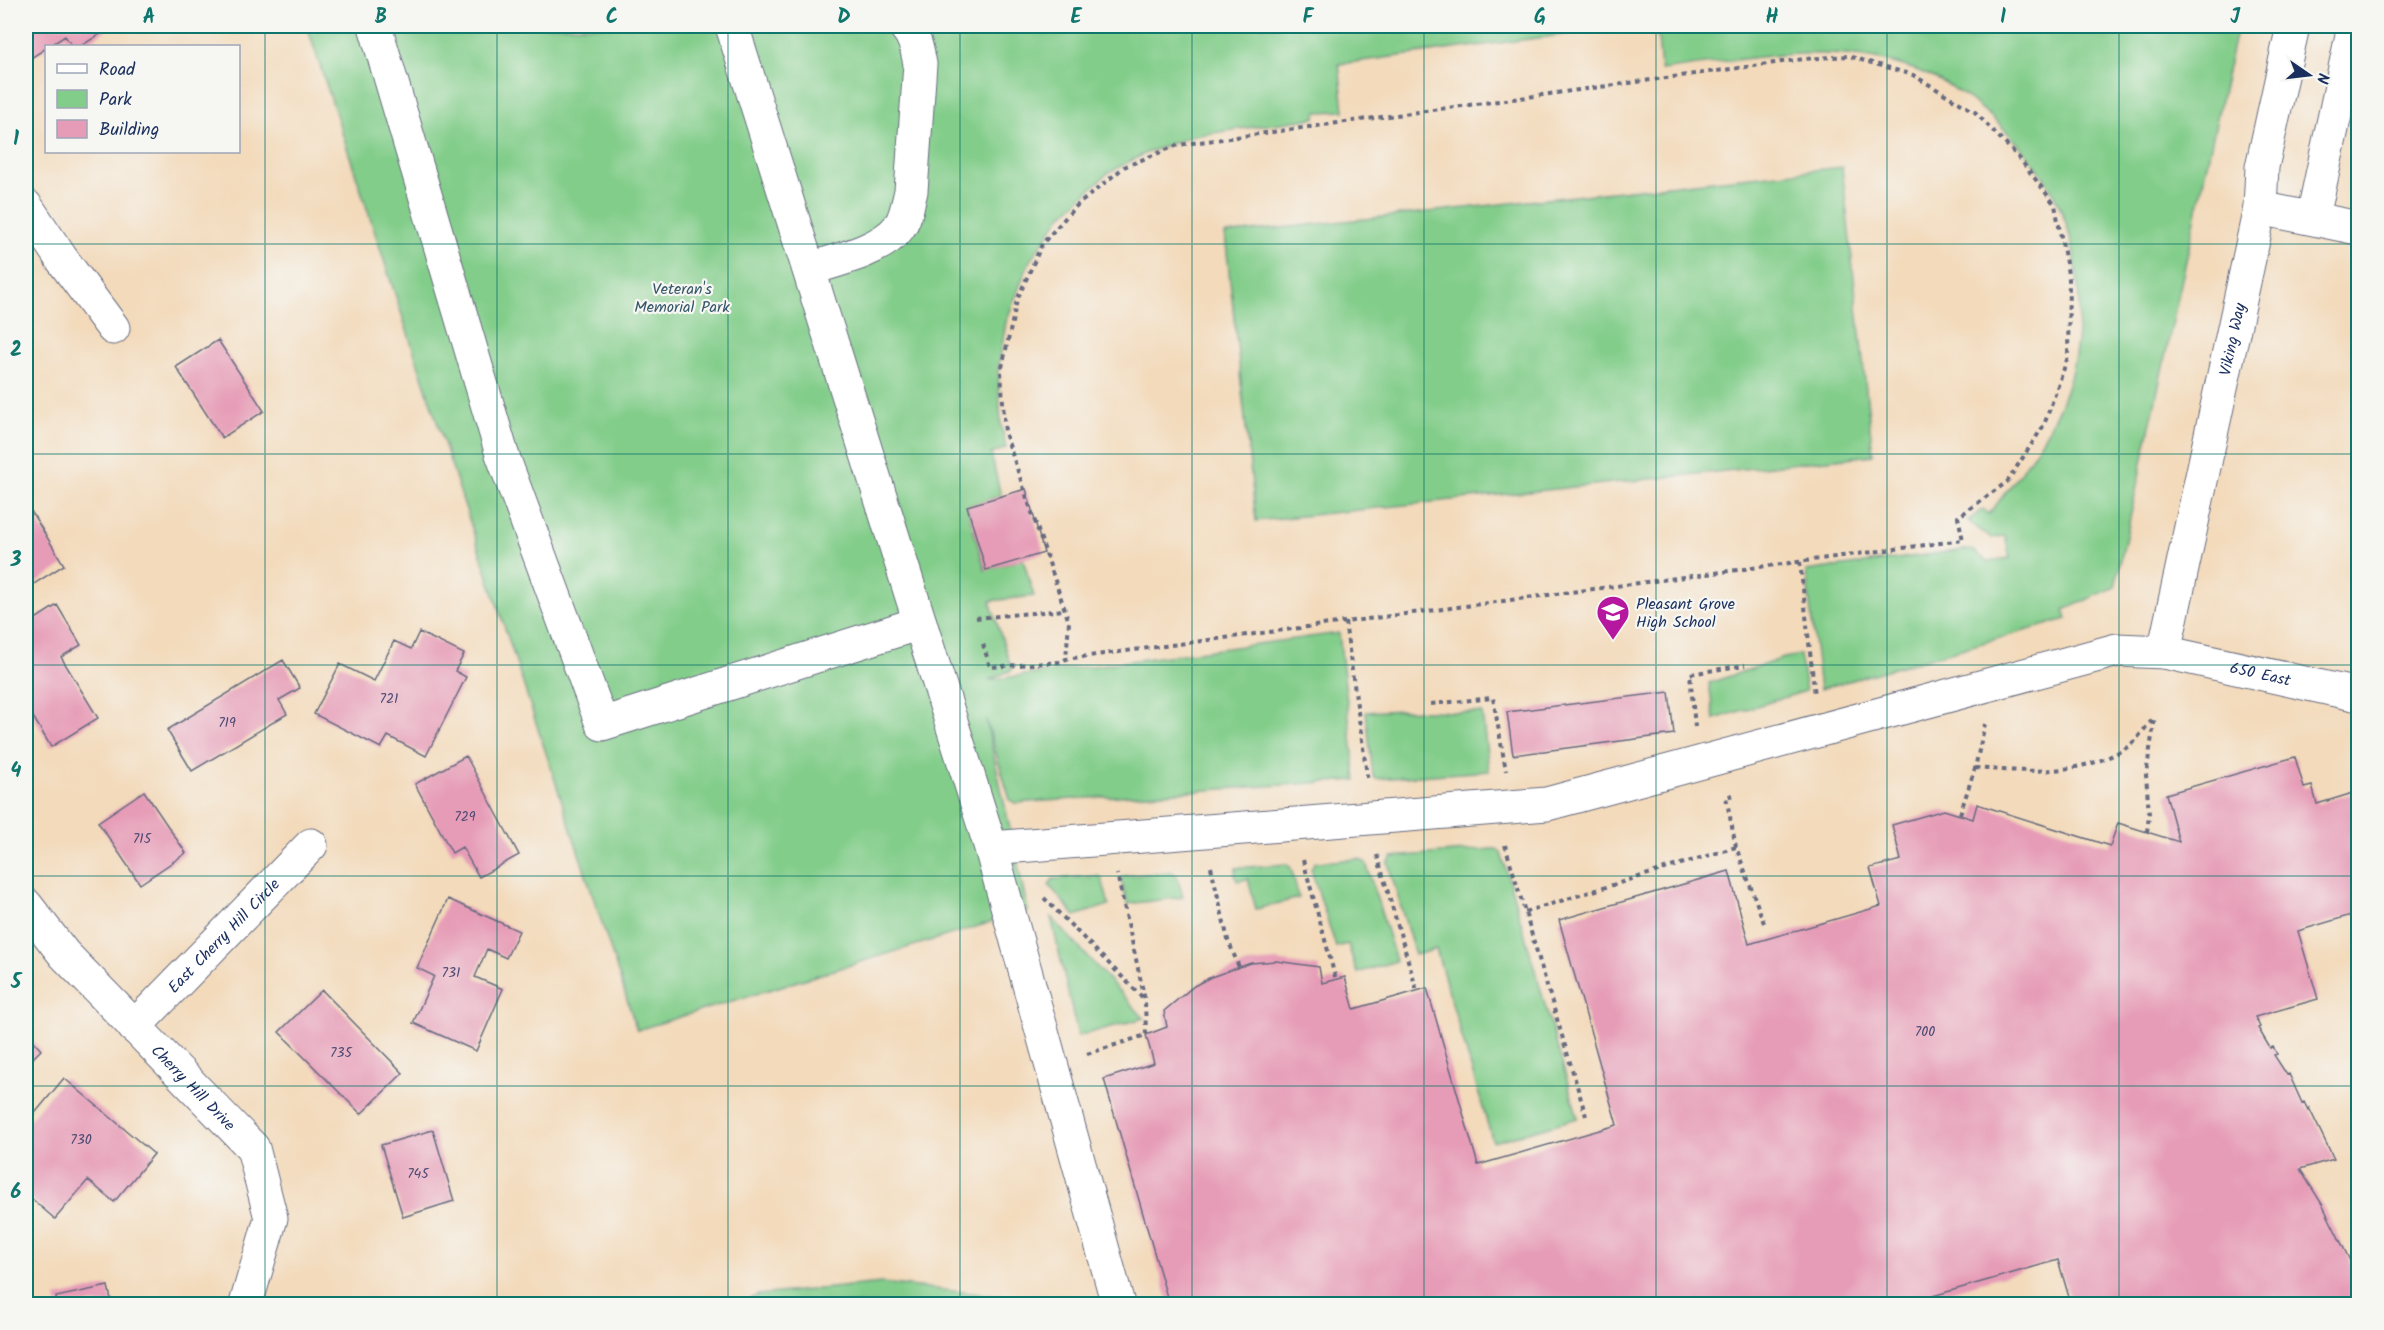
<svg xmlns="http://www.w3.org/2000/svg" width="2384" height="1330" font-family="Kalam,sans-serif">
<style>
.green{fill:#82cd8a;stroke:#4e7e74;stroke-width:1.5}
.building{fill:#e69bb6}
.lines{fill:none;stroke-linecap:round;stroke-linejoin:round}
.minor-casing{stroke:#676b7f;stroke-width:35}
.path{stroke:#676b7f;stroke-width:4;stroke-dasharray:4.5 4.5;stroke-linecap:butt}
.minor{stroke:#fff;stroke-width:33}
.grid{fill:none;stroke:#0f766e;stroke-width:1.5;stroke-opacity:0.55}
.labels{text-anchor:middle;stroke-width:4.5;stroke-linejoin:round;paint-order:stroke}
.number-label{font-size:14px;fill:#4e4a74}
.park-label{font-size:16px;fill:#355669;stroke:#f6f6f2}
.street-label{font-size:16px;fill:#1b2f5e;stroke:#f6f6f2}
.poi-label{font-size:16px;fill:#1b2f5e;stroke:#f6f6f2;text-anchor:start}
.neatline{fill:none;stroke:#0f766e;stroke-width:2}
.grid-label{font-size:20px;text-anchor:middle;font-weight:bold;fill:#0f766e}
</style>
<rect width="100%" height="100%" fill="#f6f6f2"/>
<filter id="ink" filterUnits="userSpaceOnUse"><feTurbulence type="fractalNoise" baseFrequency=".0167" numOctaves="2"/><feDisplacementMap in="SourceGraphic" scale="12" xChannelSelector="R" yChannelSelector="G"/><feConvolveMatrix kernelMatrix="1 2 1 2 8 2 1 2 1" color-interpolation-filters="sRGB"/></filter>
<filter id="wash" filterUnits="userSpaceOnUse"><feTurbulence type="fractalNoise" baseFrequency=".008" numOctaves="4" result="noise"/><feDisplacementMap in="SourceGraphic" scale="24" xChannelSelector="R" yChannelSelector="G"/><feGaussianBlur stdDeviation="1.35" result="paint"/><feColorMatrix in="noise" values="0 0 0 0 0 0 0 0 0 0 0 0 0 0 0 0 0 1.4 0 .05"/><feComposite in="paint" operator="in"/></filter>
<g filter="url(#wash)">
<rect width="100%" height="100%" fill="#f3dabb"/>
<path class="green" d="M 307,26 L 1629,26 L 1339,64 L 1344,111 L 1317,112 L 1315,118 L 1192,136 L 1144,154 L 1108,173 L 1060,217 L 1029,262 L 1006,322 L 998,370 L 1001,424 L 1006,448 L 991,454 L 1001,496 L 967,506 L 985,570 L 1023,559 L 1034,596 L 990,601 L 1012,670 L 988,680 L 1339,633 L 1356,780 L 1015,803 L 1010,800 L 1008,793 L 986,720 L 1028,911 L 637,1030 Z
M 1657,26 L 2237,26 L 2115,587 L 2064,610 L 2067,619 L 1820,689 L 1806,571 L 1971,549 L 1987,561 L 2010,558 L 2005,536 L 1991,538 L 1968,521 L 1983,509 L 1989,514 C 2022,472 2057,427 2071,374 C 2087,310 2080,229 2041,173 C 2029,155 2015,140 2000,125 C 1973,99 1941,77 1904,66 C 1825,41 1741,60 1661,70 Z
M 1842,167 L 1873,455 L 1256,521 L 1225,234 Z
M 1800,655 L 1806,691 L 1714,719 L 1709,683 L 1784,658 Z
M 1403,710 L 1482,713 L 1489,771 L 1376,779 L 1373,776 L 1366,712 Z
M 1492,849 L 1497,849 L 1501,853 L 1578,1118 L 1493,1142 L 1436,949 L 1415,955 L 1388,863 L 1392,857 Z
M 1360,859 L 1366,863 L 1396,961 L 1357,973 L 1348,944 L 1336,947 L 1311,869 L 1314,863 L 1317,862 Z
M 1286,864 L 1291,868 L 1299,898 L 1256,909 L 1248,879 L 1237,881 L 1235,875 L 1236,868 Z
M 1172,872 L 1177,876 L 1183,897 L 1128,904 L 1121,881 L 1123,876 Z
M 1098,876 L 1102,879 L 1109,905 L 1075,916 L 1049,885 L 1053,879 Z
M 1051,917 L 1144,1018 L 1078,1036 Z
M 882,1283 L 1069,1304 L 739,1304 L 758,1295 Z"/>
<g id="blocks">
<path class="building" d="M 26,26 L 113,26 L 81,46 L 72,46 L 65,36 L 31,58 L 26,50 Z
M 218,340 L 264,411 L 222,438 L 176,367 Z
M 1026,489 L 1044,553 L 986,570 L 967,506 Z
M 26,503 L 64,565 L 26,589 Z
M 57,605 L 81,645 L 61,657 L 98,718 L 51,747 L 26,705 L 26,625 Z
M 419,632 L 464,654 L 455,671 L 466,677 L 426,756 L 388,736 L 381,748 L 314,714 L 340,664 L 374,681 L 394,641 L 411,649 Z
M 283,660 L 300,688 L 279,700 L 287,714 L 192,771 L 167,730 Z
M 1669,692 L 1674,734 L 1513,755 L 1507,712 Z
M 466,756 L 519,855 L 479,877 L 462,847 L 452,853 L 415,784 Z
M 2295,757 L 2304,788 L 2312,786 L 2317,804 L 2353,793 L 2358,814 L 2358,913 L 2298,931 L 2318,999 L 2255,1017 L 2260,1027 L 2258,1028 L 2270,1048 L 2273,1047 L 2277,1054 L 2274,1055 L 2287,1075 L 2289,1074 L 2302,1103 L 2304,1102 L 2308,1110 L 2309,1108 L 2334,1159 L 2300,1169 L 2322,1204 L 2358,1277 L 2358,1304 L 2071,1304 L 2058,1260 L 1905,1304 L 1169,1304 L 1104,1079 L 1154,1063 L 1146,1035 L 1167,1027 L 1164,1011 L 1194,986 L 1211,977 L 1251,963 L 1276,961 L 1319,967 L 1322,983 L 1345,977 L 1354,1009 L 1427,988 L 1478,1165 L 1617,1125 L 1559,920 L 1729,871 L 1749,944 L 1881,906 L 1870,868 L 1901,860 L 1892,825 L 1944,810 L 1973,819 L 1977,804 L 2110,846 L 2118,823 L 2179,842 L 2166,794 Z
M 144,791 L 186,853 L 140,884 L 98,822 Z
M 448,899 L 519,931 L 506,958 L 487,949 L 475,977 L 503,989 L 476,1051 L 413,1023 L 434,976 L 417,968 Z
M 322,990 L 403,1073 L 361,1114 L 279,1032 Z
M 26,1033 L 41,1050 L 26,1065 Z
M 64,1078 L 154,1154 L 114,1202 L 88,1180 L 55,1219 L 26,1194 L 26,1124 Z
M 433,1130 L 454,1201 L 403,1217 L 381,1145 Z
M 108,1286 L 112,1304 L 57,1304 L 56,1297 Z"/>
</g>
</g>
<g filter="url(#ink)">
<use href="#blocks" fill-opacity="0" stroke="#676b7f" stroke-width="1.5"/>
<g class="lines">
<g class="minor-casing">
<g id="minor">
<path d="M 375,26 L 502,454 L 602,724 L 920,623"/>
<path d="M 732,26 L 991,848 L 1118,1304"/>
<path d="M 26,206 L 61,258 L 113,328"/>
<path d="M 2260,208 L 2358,228"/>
<path d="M 2313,217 L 2354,26"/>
<path d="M 809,269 C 834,261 883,250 899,227 C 906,218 908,203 911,191 L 920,64 C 917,49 915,37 905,26"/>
<path id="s1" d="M 2164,652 L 2260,208 L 2262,167 L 2293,26"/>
<path id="s2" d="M 991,848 L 1547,804 L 2117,650 L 2164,652 L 2358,695"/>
<path id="s3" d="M 26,905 L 64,954 L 253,1148 L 271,1218 L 246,1304"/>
<path id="s4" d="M 134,1027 L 311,845"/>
</g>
</g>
<path class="path" d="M 1800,562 L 1815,696
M 976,618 L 1065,610
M 1345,622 L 1368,782
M 983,644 L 990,667 L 1061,662 L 1066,659 L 1963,540 L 1958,517 L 2007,482 L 2044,425 L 2068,357 L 2069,279 L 2055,205 L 2020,159 L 1975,112 L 1913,75 L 1848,56 L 1804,59 L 1178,145 L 1124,167 L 1074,208 L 1042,244 L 1017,300 L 1001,372 L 1005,433 L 1069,622 L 1066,659
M 1431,704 L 1493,698 L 1506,771
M 1695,727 L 1690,674 L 1745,665
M 1975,768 C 2026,772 2081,776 2126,748 C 2137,741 2146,726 2155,717
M 1733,795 L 1726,797 L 1736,847 L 1764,923
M 1960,814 L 1975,768 L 1985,724
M 2147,832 L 2149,814 L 2146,775 L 2155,717
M 1505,845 L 1586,1116
M 1377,855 L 1417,991
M 1303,860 L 1336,980
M 1211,867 L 1228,940 L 1239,967
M 1044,898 L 1144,999
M 1525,912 L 1736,847
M 1087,1054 L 1146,1035 L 1145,1000 L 1117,874
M 2022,1304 L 2028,1303"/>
<use href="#minor" class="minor"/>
</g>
</g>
<path class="grid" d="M 265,26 L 265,1304M 497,26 L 497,1304M 728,26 L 728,1304M 960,26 L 960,1304M 1192,26 L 1192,1304M 1424,26 L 1424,1304M 1656,26 L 1656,1304M 1887,26 L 1887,1304M 2119,26 L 2119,1304M 26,244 L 2358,244M 26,454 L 2358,454M 26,665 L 2358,665M 26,876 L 2358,876M 26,1086 L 2358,1086"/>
<defs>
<g id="school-pin" transform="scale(1.725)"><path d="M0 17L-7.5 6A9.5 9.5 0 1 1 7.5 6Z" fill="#b5179e" stroke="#f6f6f2"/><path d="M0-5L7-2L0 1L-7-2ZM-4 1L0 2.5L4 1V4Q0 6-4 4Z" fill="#fff"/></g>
</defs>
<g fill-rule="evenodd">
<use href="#school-pin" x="1613" y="612"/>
</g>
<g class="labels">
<g class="number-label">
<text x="389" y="703">721</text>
<text x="227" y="727">719</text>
<text x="465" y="821">729</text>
<text x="142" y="843">715</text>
<text x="451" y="977">731</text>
<text x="1925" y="1036">700</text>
<text x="341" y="1057">735</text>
<text x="81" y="1144">730</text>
<text x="418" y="1178">745</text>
</g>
<g class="park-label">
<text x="682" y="294">Veteran's<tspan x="682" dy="18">Memorial Park</tspan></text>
</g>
<g class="street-label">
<text dy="6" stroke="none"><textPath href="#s1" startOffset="320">Viking Way</textPath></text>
<text dy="6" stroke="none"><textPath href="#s2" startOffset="1294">650 East</textPath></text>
<text dy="6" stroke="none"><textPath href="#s4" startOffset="128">East Cherry Hill Circle</textPath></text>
<text dy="6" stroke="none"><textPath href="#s3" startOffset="248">Cherry Hill Drive</textPath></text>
</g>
<g class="poi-label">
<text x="1636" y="609">Pleasant Grove<tspan x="1636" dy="18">High School</tspan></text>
</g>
</g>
<rect width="2384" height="1330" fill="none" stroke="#f6f6f2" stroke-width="66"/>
<rect x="45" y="45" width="195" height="108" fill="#f6f6f2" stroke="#9ea6b7" stroke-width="1.5"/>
<rect x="57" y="64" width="30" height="9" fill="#ffffff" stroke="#9ea6b7" stroke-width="1.5"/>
<text x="99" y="75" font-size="18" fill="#1b2f5e">Road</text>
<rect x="57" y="90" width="30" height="18" fill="#82cd8a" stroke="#9ea6b7" stroke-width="1.5"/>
<text x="99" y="105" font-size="18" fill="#1b2f5e">Park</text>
<rect x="57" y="120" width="30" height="18" fill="#e69bb6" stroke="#9ea6b7" stroke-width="1.5"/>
<text x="99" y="135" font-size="18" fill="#1b2f5e">Building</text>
<g transform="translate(2309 75) rotate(104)" stroke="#f6f6f2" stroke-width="4.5" paint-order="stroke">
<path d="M0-4.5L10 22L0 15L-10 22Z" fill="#1b2f5e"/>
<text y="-9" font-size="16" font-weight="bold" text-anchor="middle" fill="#1b2f5e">N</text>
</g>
<rect x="33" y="33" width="2318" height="1264" class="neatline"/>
<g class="grid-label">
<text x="149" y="23">A</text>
<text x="381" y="23">B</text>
<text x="612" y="23">C</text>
<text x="844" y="23">D</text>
<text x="1076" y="23">E</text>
<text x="1308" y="23">F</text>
<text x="1540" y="23">G</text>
<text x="1772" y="23">H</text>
<text x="2003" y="23">I</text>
<text x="2235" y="23">J</text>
<text x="16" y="145">1</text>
<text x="16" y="356">2</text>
<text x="16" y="566">3</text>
<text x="16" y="777">4</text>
<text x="16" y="988">5</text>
<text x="16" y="1198">6</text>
</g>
</svg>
